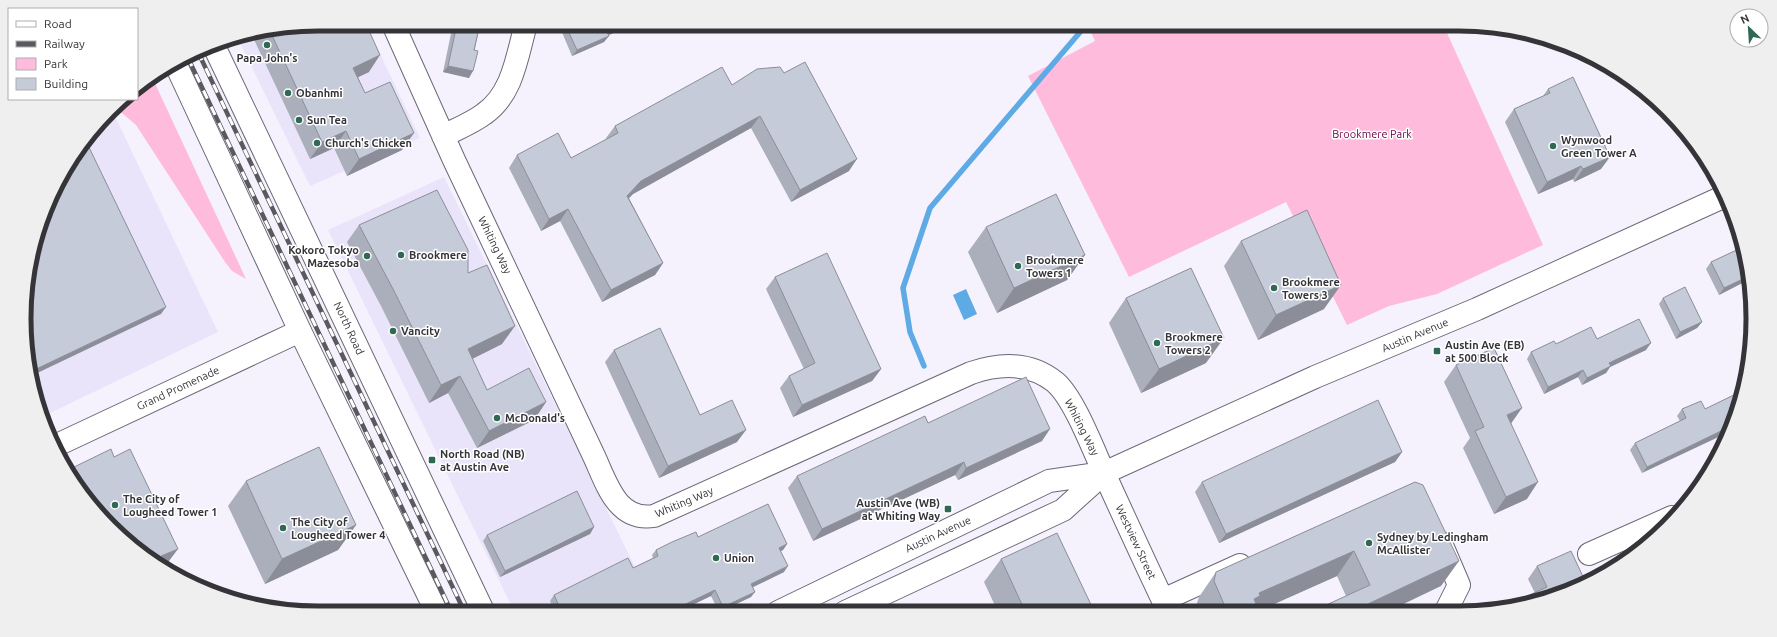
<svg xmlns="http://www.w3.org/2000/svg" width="1777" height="637" font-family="Ubuntu,sans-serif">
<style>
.built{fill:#e9e4fa}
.green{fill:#febbdb}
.water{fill:#5eaae5}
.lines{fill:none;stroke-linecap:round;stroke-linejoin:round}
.stream{stroke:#5eaae5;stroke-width:5.5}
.minor-casing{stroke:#6b6875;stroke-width:24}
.major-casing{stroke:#6b6875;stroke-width:24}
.minor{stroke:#fff;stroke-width:22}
.major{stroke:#fff;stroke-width:22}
.rail-casing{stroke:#5a595f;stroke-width:4.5}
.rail{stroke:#fff;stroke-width:3;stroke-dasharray:9;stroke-linecap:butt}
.wall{fill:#aaafbb}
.shaded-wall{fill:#8b8e98}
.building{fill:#c6cbd9;stroke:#8b8e98}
.poi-dot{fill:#2f6953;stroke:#fff;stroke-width:1.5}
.labels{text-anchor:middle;stroke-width:3;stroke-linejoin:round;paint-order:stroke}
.poi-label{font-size:11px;font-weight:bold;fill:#353439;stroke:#fff;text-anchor:start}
.park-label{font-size:11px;fill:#690045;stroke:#fff}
.street-label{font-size:11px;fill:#353439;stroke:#fff}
.rim{fill:none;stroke:#353439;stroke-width:5}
</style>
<rect width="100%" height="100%" fill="#f5f2fe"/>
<path class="built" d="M 318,24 L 366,24 L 420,138 L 310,186 L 237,37 L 261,30 Z
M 112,110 L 218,332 L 44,416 L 34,394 L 25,338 L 85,139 Z
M 444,177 L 657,612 L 515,613 L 328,230 Z"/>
<path class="green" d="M 1087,24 L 1443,24 L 1543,245 L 1437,294 L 1389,306 L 1347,325 L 1286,202 L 1129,277 L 1028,76 L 1095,41 Z
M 153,79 L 246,279 L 232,271 L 225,262 L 136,125 L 115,107 L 123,99 L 137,99 L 137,89 Z"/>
<path class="water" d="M 966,289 L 977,314 L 964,320 L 953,295 Z"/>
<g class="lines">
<path class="stream" d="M 924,366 L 910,332 L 903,288 L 930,208 L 1087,24"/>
<g class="minor-casing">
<path id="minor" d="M 393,24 L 454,160 L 593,454 C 606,481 616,522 654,516 L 971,373 C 1000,363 1030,362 1055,382 C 1074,398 1093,449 1104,473 C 1125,519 1146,565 1168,611
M 443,136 C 457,129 472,123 484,114 C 513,94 517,56 526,24
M 57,445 L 300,331
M 1441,543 L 1459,585 L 1446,611
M 1589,554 L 1672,517
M 1163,600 L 1240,565"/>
</g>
<g class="major-casing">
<path id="major" d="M 213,44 L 484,613
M 176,65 L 300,331 L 437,613
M 778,612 L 1049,481 L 1104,473
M 845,612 L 1063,510 L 1104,473 L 1315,377 L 1477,309 L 1725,196"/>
</g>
<use href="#minor" class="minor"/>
<use href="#major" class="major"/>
<g class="rail-casing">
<path id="rail" d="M 198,52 L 465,613
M 188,58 L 452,613"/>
</g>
<use href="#rail" class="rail"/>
</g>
<path class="wall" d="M 318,24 L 369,72 L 358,77 L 365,93 L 402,150 L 347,176 L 334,148 L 310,159 L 251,33 L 261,30 Z
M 453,24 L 480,24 L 469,78 L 443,72 Z
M 565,24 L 634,24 L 609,35 L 604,42 L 572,56 L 561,30 Z
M 732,85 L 849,171 L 791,202 L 751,128 L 633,194 L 629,198 L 663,263 L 655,275 L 602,302 L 560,221 L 541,231 L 509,168 L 517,155 L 571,158 L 607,139 L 606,138 L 615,126 Z
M 1548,89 L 1601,169 L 1574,182 L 1573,179 L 1538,194 L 1505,122 L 1514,109 L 1543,96 Z
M 359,225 L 468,273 L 502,344 L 472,359 L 487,390 L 546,402 L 534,420 L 477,448 L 448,393 L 429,403 L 381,306 L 347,242 Z
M 986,227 L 1085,255 L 1067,280 L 997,313 L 968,252 Z
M 1241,241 L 1324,309 L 1258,340 L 1224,266 Z
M 1743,247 L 1750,279 L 1719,295 L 1706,269 L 1711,262 Z
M 775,277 L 881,369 L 872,381 L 793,417 L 780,388 L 789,376 L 804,369 L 766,289 Z
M 1126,298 L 1206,363 L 1141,393 L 1109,323 Z
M 1663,298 L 1702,322 L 1697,328 L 1676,339 L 1659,304 Z
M 1597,339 L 1646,350 L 1610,367 L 1606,373 L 1582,385 L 1578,377 L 1544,394 L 1527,359 L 1531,352 L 1556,344 Z
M 614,350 L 700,415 L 737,442 L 659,478 L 605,362 Z
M 1456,365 L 1511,423 L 1527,499 L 1494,514 L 1463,448 L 1470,438 L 1444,382 Z
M 1682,409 L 1705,409 L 1642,473 L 1630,450 L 1635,443 L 1680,421 L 1677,416 Z
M 928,423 L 1042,441 L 958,480 L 955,475 L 813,541 L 788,488 L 797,476 Z
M 1402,452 L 1395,462 L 1219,543 L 1195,492 L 1202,482 Z
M 246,481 L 356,525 L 338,550 L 265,584 L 228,506 Z
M 1415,482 L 1441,586 L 1346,596 L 1337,576 L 1259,611 L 1199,611 L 1196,606 L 1199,597 L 1216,572 Z
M 594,527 L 590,534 L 500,577 L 483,541 L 487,535 Z
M 698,537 L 787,544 L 783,550 L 781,551 L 784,572 L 753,587 L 751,597 L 719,612 L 711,596 L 677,612 L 555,612 L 550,601 L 554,595 L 633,568 L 653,558 L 652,555 L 656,550 Z
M 1001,559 L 1094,611 L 998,612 L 984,582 Z
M 1537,566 L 1586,583 L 1519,604 L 1523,598 L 1535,593 L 1528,579 Z"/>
<path class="shaded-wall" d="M 624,24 L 634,24 L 602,38 L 607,32 Z
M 609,36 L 604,42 L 572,56 L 577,50 Z
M 380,55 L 369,72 L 342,85 L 353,68 Z
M 448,66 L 473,71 L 469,78 L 443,72 Z
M 760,116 L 751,128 L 633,194 L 619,208 L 627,196 L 641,181 Z
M 346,131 L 334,148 L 310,159 L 322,142 Z
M 414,133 L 402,150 L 347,176 L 359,159 Z
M 1610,157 L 1601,169 L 1574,182 L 1583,169 Z
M 857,159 L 849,171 L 791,202 L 800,190 Z
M 1581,166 L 1573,179 L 1538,194 L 1547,182 Z
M 568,209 L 560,221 L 541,231 L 549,219 Z
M 1085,255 L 1067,280 L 997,313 L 1014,288 Z
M 663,263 L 655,275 L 602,302 L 611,290 Z
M 1749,276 L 1750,279 L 1719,295 L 1724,288 Z
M 1341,285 L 1324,309 L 1258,340 L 1276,315 Z
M 166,307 L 161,314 L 31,376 L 30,372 Z
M 1702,322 L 1697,328 L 1676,339 L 1680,332 Z
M 515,326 L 502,344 L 456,367 L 468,349 Z
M 1224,338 L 1206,363 L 1141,393 L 1159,369 Z
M 1651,343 L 1646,350 L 1610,367 L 1606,373 L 1582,385 L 1587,378 L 1609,363 Z
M 881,369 L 872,381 L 793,417 L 802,405 Z
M 1583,370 L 1578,377 L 1544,394 L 1548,387 Z
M 460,376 L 448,393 L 429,403 L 441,385 Z
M 546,402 L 534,420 L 477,448 L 489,431 Z
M 1522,408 L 1510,425 L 1507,415 Z
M 1729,427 L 1727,433 L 1642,473 L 1647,467 Z
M 1050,429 L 1042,441 L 958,480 L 966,468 Z
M 746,430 L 737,442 L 659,478 L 668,466 Z
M 1402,452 L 1395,462 L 1219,543 L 1226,534 Z
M 964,462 L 955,475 L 813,541 L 822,529 Z
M 1538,482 L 1527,499 L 1494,514 L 1506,497 Z
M 356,525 L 338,550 L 265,584 L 282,559 Z
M 594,527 L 590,534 L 500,577 L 505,571 Z
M 787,544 L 783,550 L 776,553 L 779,548 Z
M 178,549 L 166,565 L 163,567 L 161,556 Z
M 1354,551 L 1337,576 L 1258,611 L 1254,599 L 1259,593 Z
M 1459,561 L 1441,586 L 1389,611 L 1353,611 Z
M 788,566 L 784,572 L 747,590 L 751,584 Z
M 715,590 L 711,596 L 677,612 L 669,612 Z
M 755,592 L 751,597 L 719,612 L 723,607 Z"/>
<path class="building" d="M 318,24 L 366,24 L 380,55 L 353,68 L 365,93 L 390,82 L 414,133 L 359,159 L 346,131 L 322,142 L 269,29 Z
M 457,24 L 480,24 L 474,50 L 478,51 L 473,71 L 448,66 Z
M 565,24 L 624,24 L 607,32 L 609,36 L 577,50 Z
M 805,62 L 857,159 L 800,190 L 760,116 L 641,181 L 627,196 L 663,263 L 611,290 L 568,209 L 549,219 L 517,155 L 558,133 L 571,158 L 618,133 L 615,126 L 722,67 L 732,85 L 757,69 L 780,67 L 784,73 Z
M 1573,77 L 1610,157 L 1583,169 L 1581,166 L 1547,182 L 1514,109 L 1550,93 L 1548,89 Z
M 85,139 L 166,307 L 30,372 L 25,338 L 26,280 L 54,188 Z
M 437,190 L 468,250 L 468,273 L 487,265 L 515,326 L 468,349 L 487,390 L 529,368 L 546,402 L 489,431 L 460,376 L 441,385 L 393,289 L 359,225 Z
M 1056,194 L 1085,255 L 1014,288 L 986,227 Z
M 1307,210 L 1341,285 L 1276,315 L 1241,241 Z
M 1743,247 L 1749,276 L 1724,288 L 1711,262 Z
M 827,253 L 881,369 L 802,405 L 789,376 L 815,363 L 775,277 Z
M 1191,268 L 1224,338 L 1159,369 L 1126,298 Z
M 1685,287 L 1702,322 L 1680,332 L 1663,298 Z
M 1639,319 L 1651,343 L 1609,363 L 1611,366 L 1587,378 L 1583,370 L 1548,387 L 1531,352 L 1554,341 L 1556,344 L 1591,327 L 1597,339 Z
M 660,328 L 700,415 L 732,400 L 746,430 L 668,466 L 614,350 Z
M 1494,348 L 1522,408 L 1507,415 L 1538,482 L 1506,497 L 1475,431 L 1484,427 L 1456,365 Z
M 1026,377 L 1050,429 L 966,468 L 964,462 L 822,529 L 797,476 L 925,416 L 928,423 Z
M 1744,390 L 1743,394 L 1729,427 L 1647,467 L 1635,443 L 1686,418 L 1682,409 L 1701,401 L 1705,409 Z
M 1378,400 L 1402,452 L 1226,534 L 1202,482 Z
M 319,447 L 356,525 L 282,559 L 246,481 Z
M 111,449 L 114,457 L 130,449 L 178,549 L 161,556 L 167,569 L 155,563 L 110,527 L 74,482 L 68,470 Z
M 1415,482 L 1423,485 L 1459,561 L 1353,611 L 1313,611 L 1370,585 L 1354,551 L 1259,593 L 1260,596 L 1254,599 L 1259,611 L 1227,611 L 1214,581 L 1216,572 Z
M 577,491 L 594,527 L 505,571 L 487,535 Z
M 768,504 L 787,544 L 779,548 L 788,566 L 751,584 L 755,592 L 723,607 L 715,590 L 669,612 L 562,612 L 554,595 L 628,558 L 633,568 L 658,556 L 656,550 L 672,542 L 696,532 L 698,537 Z
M 1057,533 L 1094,611 L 1025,611 L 1001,559 Z
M 1571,551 L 1586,583 L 1525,602 L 1523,598 L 1547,587 L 1537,566 Z"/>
<g class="poi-dot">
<circle cx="267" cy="45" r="4"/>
<circle cx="288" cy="93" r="4"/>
<circle cx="299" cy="120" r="4"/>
<circle cx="317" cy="143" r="4"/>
<circle cx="1553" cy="146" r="4"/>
<circle cx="401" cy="255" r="4"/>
<circle cx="367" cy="256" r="4"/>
<circle cx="1018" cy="266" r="4"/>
<circle cx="1274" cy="288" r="4"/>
<circle cx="393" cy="331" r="4"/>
<circle cx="1157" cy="343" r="4"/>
<rect x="1433" y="347" width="8" height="8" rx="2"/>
<circle cx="497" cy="418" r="4"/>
<rect x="428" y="456" width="8" height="8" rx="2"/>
<circle cx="115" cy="505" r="4"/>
<rect x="944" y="505" width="8" height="8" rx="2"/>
<circle cx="283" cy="528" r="4"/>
<circle cx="1369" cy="543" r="4"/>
<circle cx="716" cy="558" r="4"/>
</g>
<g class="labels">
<g class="poi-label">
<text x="267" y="62" text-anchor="middle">Papa John's</text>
<text x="296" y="97">Obanhmi</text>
<text x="307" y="124">Sun Tea</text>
<text x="1561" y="144">Wynwood<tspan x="1561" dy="13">Green Tower A</tspan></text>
<text x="325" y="147">Church's Chicken</text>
<text x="359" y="254" text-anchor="end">Kokoro Tokyo<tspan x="359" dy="13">Mazesoba</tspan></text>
<text x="409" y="259">Brookmere</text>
<text x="1026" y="264">Brookmere<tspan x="1026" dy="13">Towers 1</tspan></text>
<text x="1282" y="286">Brookmere<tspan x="1282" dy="13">Towers 3</tspan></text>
<text x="401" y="335">Vancity</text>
<text x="1165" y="341">Brookmere<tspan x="1165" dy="13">Towers 2</tspan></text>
<text x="1445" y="349">Austin Ave (EB)<tspan x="1445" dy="13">at 500 Block</tspan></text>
<text x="505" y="422">McDonald's</text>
<text x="440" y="458">North Road (NB)<tspan x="440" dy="13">at Austin Ave</tspan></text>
<text x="123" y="503">The City of<tspan x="123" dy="13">Lougheed Tower 1</tspan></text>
<text x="940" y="507" text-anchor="end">Austin Ave (WB)<tspan x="940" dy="13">at Whiting Way</tspan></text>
<text x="291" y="526">The City of<tspan x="291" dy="13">Lougheed Tower 4</tspan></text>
<text x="1377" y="541">Sydney by Ledingham<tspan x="1377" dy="13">McAllister</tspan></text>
<text x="724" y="562">Union</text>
</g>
<g class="park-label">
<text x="1372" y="138">Brookmere Park</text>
</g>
<g class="street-label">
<text transform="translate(495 245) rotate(64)" y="4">Whiting Way</text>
<text transform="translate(349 328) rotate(65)" y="4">North Road</text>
<text transform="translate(1415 335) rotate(-23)" y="4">Austin Avenue</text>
<text transform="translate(178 388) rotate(-25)" y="4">Grand Promenade</text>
<text transform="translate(1082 427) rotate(63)" y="4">Whiting Way</text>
<text transform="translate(684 502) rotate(-23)" y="4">Whiting Way</text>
<text transform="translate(938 534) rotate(-25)" y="4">Austin Avenue</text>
<text transform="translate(1136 542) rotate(65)" y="4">Westview Street</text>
</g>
</g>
<path d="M0 0H1777V637H0ZM318 31H1459A287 287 0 0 1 1746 318V319A287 287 0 0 1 1459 606H318A287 287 0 0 1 31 319V318A287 287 0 0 1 318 31Z" fill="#efefef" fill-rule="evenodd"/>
<path class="rim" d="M318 31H1459A287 287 0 0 1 1746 318V319A287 287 0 0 1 1459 606H318A287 287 0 0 1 31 319V318A287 287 0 0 1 318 31Z"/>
<rect x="8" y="8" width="130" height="92" fill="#ffffff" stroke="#aeaeb0"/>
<rect x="16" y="21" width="20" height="6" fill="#ffffff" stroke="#aeaeb0"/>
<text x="44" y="28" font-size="12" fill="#353439">Road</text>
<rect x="16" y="41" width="20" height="6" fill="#5a595f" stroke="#aeaeb0"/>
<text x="44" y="48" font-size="12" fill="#353439">Railway</text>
<rect x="16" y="58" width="20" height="12" fill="#febbdb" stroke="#aeaeb0"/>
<text x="44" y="68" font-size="12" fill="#353439">Park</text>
<rect x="16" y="78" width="20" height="12" fill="#c6cbd9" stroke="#aeaeb0"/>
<text x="44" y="88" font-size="12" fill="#353439">Building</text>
<g transform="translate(1749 28) rotate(335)"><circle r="19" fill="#ffffff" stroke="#aeaeb0"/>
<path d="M0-3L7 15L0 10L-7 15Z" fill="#2f6953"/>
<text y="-6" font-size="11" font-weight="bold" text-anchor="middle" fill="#353439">N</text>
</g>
</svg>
